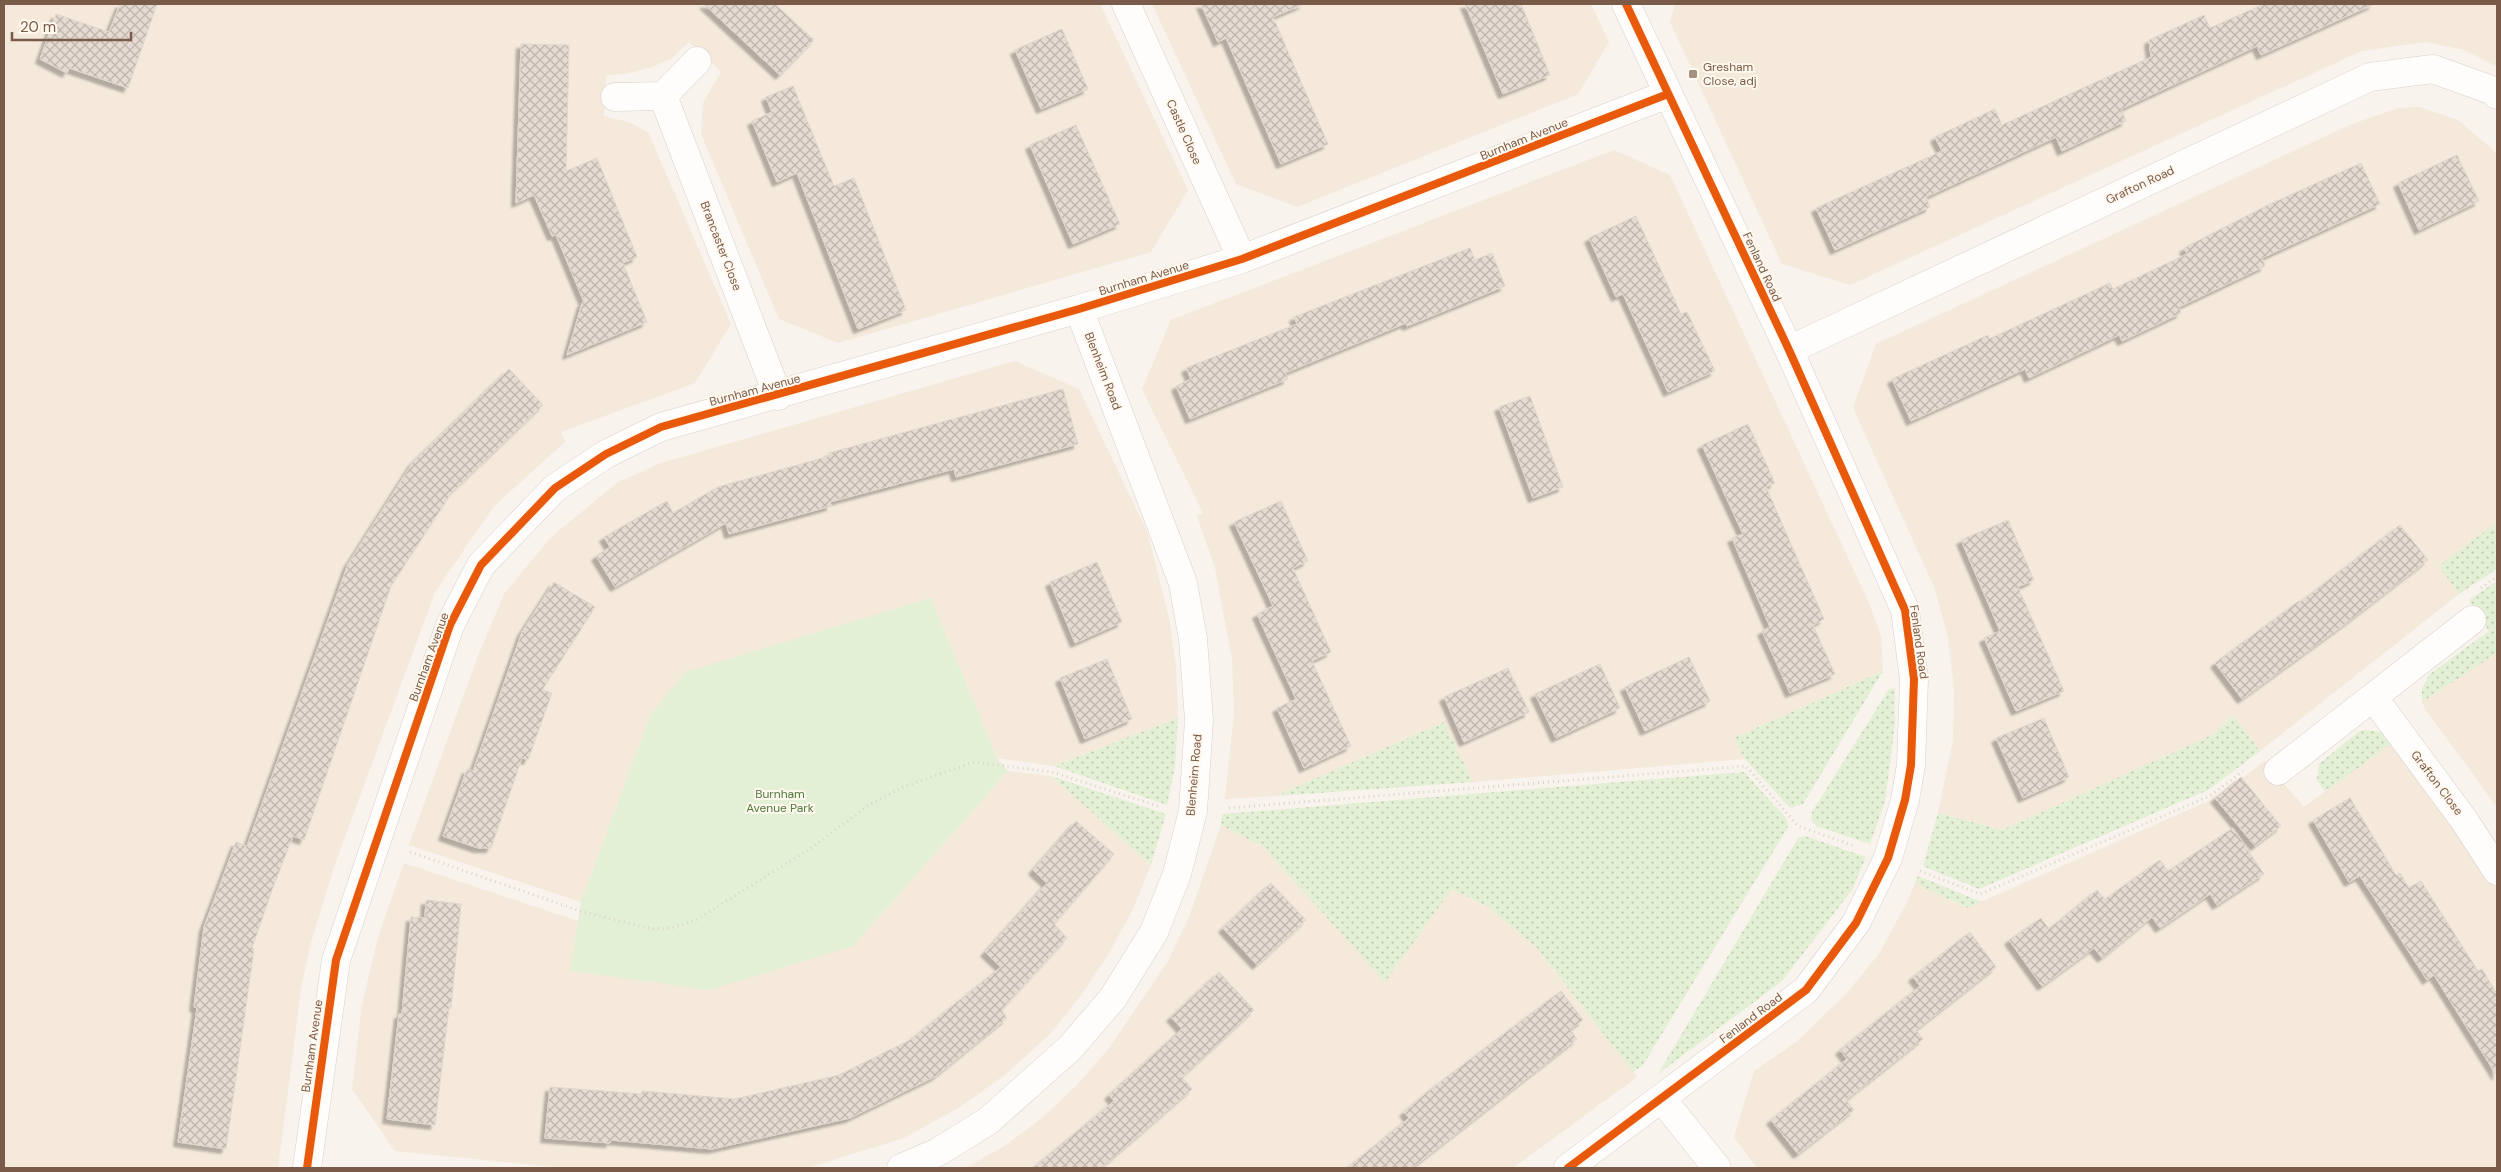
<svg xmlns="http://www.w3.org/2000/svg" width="2501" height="1172" font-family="'DM Sans',sans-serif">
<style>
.residential{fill:#f4e9db}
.grass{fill:url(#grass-dots)}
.park{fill:#e4f0d5}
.building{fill:url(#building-cross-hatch);stroke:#e2d6cd;filter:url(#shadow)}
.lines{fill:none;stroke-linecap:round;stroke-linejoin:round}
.minor-casing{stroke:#d7d0ca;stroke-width:29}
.path{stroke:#dbd2cd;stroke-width:3;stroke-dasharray:1 4;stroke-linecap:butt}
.minor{stroke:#fefdfc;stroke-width:28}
.cycleway-casing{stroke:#fff8ee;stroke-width:11}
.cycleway{stroke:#e8590c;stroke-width:8}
.poi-dot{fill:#a69081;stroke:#fff8ee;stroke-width:2}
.labels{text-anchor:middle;stroke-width:4;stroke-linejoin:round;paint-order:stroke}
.poi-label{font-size:12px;fill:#7a5a48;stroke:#fff8ee;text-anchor:start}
.street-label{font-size:12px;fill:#7a5a48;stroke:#fff8ee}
.park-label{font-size:12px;fill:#4f7a3c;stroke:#fff8ee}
</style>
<defs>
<pattern id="grass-dots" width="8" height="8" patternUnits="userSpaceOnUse" patternTransform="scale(1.25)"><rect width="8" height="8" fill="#e4f0d5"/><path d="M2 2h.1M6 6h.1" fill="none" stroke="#bec5af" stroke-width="1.8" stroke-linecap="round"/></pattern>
<pattern id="building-cross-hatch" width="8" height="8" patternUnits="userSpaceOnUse" patternTransform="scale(1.25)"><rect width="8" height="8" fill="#e5dbd3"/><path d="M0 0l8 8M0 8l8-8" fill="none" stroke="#bfb5ad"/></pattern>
<filter id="shadow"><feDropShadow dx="-4.5" dy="4.5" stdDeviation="1" flood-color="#0004"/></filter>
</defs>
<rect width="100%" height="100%" fill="#f8f3ec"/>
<path class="residential" d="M 4,4 L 1100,4 L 1188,190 L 1151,252 L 838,343 L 779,319 L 701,134 L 703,103 L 721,72 L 689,42 L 671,59 L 652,67 L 626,74 L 606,75 L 604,116 L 628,122 L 648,132 L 731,324 L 695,383 L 561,432 L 565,442 L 494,506 L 435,592 L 334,867 L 310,946 L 301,989 L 278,1168 L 4,1168 Z
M 1152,4 L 1591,4 L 1609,42 L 1578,94 L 1297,207 L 1236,184 Z
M 1675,4 L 2497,4 L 2497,67 L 2465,50 L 2425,42 L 2362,51 L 1850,285 L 1782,264 L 1670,22 Z
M 2420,107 L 2458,120 L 2497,153 L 2497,522 L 2440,566 L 2459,594 L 2260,751 L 2233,715 L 2212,735 L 2002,830 L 1938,813 L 1953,740 L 1954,689 L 1948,638 L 1935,589 L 1853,408 L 1876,344 L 2352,124 L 2399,108 Z
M 1614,150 L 1670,175 L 1869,603 L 1881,636 L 1883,671 L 1734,738 L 1745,759 L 1473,782 L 1444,722 L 1276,796 L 1225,799 L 1234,713 L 1232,660 L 1215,568 L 1197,516 L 1203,513 L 1142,389 L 1171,320 Z
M 1015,361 L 1079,389 L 1148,534 L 1169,618 L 1176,668 L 1178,718 L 1054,766 L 997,758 L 931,598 L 650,716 L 581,902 L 409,845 L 478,656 L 504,594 L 550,538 L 618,482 L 661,463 Z
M 2497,653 L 2497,807 L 2425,709 L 2422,702 Z
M 2392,743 L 2460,832 L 2497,889 L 2497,1168 L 1757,1168 L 1734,1137 L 1754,1071 L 1796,1042 L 1845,995 L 1879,954 L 1906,904 L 1915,883 L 1967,908 L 2215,798 L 2265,761 L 2304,807 Z
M 1008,771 L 1051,776 L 1151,865 L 1132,911 L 1108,955 L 1082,994 L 1050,1034 L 1006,1074 L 960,1107 L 904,1138 L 807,1168 L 565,1168 L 395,1151 L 352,1089 L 362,1005 L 378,937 L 404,863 L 578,921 L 571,971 L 853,946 Z
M 1221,825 L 1263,847 L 1385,981 L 1452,889 L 1488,907 L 1536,947 L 1637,1077 L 1513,1168 L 966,1168 L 1006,1145 L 1042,1118 L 1076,1086 L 1109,1048 L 1167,963 L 1189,917 Z"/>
<path class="grass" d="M 2497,522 L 2497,569 L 2459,594 L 2439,566 Z
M 2497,581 L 2497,653 L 2422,702 L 2422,688 L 2430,674 L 2489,631 L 2469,600 Z
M 1883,671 L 1803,804 L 1790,808 L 1745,759 L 1734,738 Z
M 1895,688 L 1895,724 L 1885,802 L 1870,844 L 1816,826 L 1811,819 L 1812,812 L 1889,689 Z
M 2233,715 L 2260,751 L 2208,790 L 1979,889 L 1923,866 L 1938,813 L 2002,830 L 2212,735 Z
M 1178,718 L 1175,767 L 1167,805 L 1054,766 Z
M 1444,722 L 1473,782 L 1276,796 Z
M 2365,730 L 2382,732 L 2392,743 L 2325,792 L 2317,780 L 2319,764 L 2358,732 Z
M 1744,772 L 1786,818 L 1788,827 L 1643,1065 L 1633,1072 L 1536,947 L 1488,907 L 1452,889 L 1385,982 L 1263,847 L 1221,825 L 1222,814 Z
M 1051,776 L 1166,814 L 1151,865 Z
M 1805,836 L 1866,857 L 1852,890 L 1782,981 L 1658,1074 L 1798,838 Z
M 1918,876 L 1982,902 L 1967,908 L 1915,883 Z"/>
<path class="park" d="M 931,598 L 997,758 L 1008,771 L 853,946 L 710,990 L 570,971 L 581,902 L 650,716 L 685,672 Z"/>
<path class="building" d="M 120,4 L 157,4 L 128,88 L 69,68 L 67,73 L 40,59 L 56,14 L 109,32 Z
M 704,4 L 775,4 L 814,40 L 780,75 Z
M 1201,4 L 1304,4 L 1273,17 L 1328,144 L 1281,164 L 1226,38 L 1218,42 Z
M 1465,4 L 1521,4 L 1550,75 L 1503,94 Z
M 2264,4 L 2374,4 L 2261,55 L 2257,46 L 2121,109 L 2126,121 L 2062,151 L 2056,137 L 1926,197 L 1930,207 L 1835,250 L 1816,208 L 1942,151 L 1935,137 L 1995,109 L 2002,125 L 2151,57 L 2149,40 L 2204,15 L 2210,28 Z
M 1062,29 L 1088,89 L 1041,109 L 1015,50 Z
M 521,44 L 569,45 L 566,171 L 597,158 L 637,257 L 623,263 L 647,322 L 567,355 L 582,303 L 584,302 L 556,235 L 552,236 L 534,195 L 516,203 Z
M 793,86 L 834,186 L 854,178 L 906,310 L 858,329 L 797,173 L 777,182 L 752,121 L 772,112 L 766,97 Z
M 1076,125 L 1120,224 L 1073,244 L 1030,145 Z
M 2457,155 L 2479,201 L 2419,230 L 2398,183 Z
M 2361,163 L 2380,204 L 2262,258 L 2265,266 L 2179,307 L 2181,313 L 2122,341 L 2119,335 L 2029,378 L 2025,369 L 1911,421 L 1892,379 L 1988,335 L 1989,339 L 2110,283 L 2113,289 L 2187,254 L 2184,248 L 2266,206 Z
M 1636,216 L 1681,314 L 1687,312 L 1715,371 L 1668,392 L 1623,294 L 1616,297 L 1589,238 Z
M 1470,248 L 1475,260 L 1492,253 L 1505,286 L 1407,326 L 1406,323 L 1285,373 L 1288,379 L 1190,419 L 1176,386 L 1191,379 L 1186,368 L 1297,324 L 1294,317 Z
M 509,369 L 543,405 L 452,492 L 391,586 L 304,840 L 293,836 L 272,890 L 252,948 L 254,949 L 226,1149 L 178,1142 L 197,1008 L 194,1007 L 204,927 L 236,842 L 247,846 L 348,564 L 413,462 Z
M 1063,389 L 1078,444 L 956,477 L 954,469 L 830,502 L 831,506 L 729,534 L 726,523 L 615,587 L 596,556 L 610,547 L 604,537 L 667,501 L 673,513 L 718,487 L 830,456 L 829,453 Z
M 1530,396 L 1563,487 L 1533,498 L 1499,407 Z
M 1748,424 L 1775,483 L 1766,487 L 1824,619 L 1813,625 L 1835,674 L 1790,693 L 1762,631 L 1770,627 L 1732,538 L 1743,534 L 1702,445 Z
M 1281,501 L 1308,561 L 1293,568 L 1331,652 L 1312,661 L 1351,746 L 1304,768 L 1277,708 L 1296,699 L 1257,614 L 1273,606 L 1234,522 Z
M 2008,520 L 2034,580 L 2018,587 L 2064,691 L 2016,711 L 1984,638 L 2000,631 L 1961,540 Z
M 2400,525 L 2428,560 L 2345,624 L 2242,699 L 2215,663 L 2299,601 L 2300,602 Z
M 1097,562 L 1122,622 L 1075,643 L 1050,582 Z
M 554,582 L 595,607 L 542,690 L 552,693 L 528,760 L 522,758 L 491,848 L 478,848 L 443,836 L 467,769 L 473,771 L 522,632 Z
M 1689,657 L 1710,701 L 1645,731 L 1625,687 Z
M 1107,659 L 1132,719 L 1085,739 L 1060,678 Z
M 1600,664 L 1620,708 L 1556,738 L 1535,694 Z
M 1508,668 L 1529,712 L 1464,742 L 1444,697 Z
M 2044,718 L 2069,777 L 2023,798 L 1996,738 Z
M 2241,777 L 2281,826 L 2255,846 L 2215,798 Z
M 2350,798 L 2396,875 L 2400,873 L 2409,888 L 2421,881 L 2478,971 L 2482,969 L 2497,994 L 2497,1076 L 2434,975 L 2427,980 L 2360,876 L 2349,882 L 2313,820 Z
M 1076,821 L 1114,854 L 1054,924 L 1067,938 L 1001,1010 L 1007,1018 L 936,1076 L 850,1118 L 712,1149 L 611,1140 L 610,1143 L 545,1138 L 550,1087 L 642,1094 L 642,1091 L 735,1099 L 839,1075 L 910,1040 L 1001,967 L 985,952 L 1047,883 L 1033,870 Z
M 2233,828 L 2264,874 L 2217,905 L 2210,894 L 2160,928 L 2152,917 L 2102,958 L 2094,948 L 2042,986 L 2009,940 L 2041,918 L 2049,929 L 2097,890 L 2105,899 L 2160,860 L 2168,871 Z
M 1271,883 L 1306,920 L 1257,965 L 1223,928 Z
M 426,900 L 461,904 L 451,1008 L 449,1008 L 435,1125 L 387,1119 L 399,1014 L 402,1014 L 411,917 L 425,918 Z
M 1970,932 L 1996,967 L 1916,1030 L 1923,1039 L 1846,1100 L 1854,1110 L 1798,1154 L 1771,1120 L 1847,1059 L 1840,1050 L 1920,986 L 1913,977 Z
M 1219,972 L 1254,1010 L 1182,1077 L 1192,1089 L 1101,1168 L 1033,1168 L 1114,1101 L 1109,1095 L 1182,1029 L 1171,1017 Z
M 1561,991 L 1583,1020 L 1570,1029 L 1577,1039 L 1412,1168 L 1347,1168 L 1409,1118 L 1404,1112 L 1431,1089 Z"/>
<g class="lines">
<g class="minor-casing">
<path id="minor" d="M 1126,4 L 1242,259
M 663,96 L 778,396
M 615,97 L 663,96 L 697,61
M 1789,350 L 2370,77 L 2433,69 L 2494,91 L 2497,95
M 2373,697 L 2464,820 L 2497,871
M 2278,771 L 2472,620
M 1662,1099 L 1717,1168
M 307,1168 L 336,960 L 450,625 L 481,565 L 555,488 L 606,454 L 661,427 L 1079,309 L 1242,259 L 1668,94
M 901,1168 L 938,1152 L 988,1121 L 1070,1048 L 1113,998 L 1154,932 L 1177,874 L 1193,811 L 1199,720 L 1193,639 L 1183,583 L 1079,309
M 1568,1168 L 1806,990 L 1856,923 L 1888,858 L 1905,800 L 1911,765 L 1914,679 L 1905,610 L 1789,350 L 1626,4"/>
</g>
<path class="path" d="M 2481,588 L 2497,577
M 1229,808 L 1746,766 L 1798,826 L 1855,846
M 410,852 L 580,911 L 652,929 L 671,928 L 696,920 L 808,850 L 869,805 L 903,787 L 974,762 L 1052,772 L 1158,806
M 1920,871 L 1980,894 L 2210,796 L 2243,771"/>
<use href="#minor" class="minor"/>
<g class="cycleway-casing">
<path id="cycleway" d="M 307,1168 L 336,960 L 450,625 L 481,565 L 555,488 L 606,454 L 661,427 L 1079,309 L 1242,259 L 1668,94
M 1568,1168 L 1806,990 L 1856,923 L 1888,858 L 1905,800 L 1911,765 L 1914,679 L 1905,610 L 1789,350 L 1626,4"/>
</g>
<use href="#cycleway" class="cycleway"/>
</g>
<rect class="poi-dot" x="1688" y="69" width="10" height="10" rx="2.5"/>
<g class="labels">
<g class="poi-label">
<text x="1703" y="71">Gresham<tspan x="1703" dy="14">Close, adj</tspan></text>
</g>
<g class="street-label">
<text transform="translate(1184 132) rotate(66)" y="4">Castle Close</text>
<text transform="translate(1524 139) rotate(-22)" y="4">Burnham Avenue</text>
<text transform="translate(2140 185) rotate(-25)" y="4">Grafton Road</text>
<text transform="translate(721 246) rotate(69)" y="4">Brancaster Close</text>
<text transform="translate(1762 267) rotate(65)" y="4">Fenland Road</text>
<text transform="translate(1144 278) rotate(-17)" y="4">Burnham Avenue</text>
<text transform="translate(1103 371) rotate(69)" y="4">Blenheim Road</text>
<text transform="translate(755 390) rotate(-15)" y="4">Burnham Avenue</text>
<text transform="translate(1919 642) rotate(82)" y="4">Fenland Road</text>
<text transform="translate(429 657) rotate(-70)" y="4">Burnham Avenue</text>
<text transform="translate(1194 775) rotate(-85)" y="4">Blenheim Road</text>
<text transform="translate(2437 783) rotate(53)" y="4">Grafton Close</text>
<text transform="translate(1751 1018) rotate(-37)" y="4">Fenland Road</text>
<text transform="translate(312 1046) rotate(-82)" y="4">Burnham Avenue</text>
</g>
<g class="park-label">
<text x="780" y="798">Burnham<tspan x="780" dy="14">Avenue Park</tspan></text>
</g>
</g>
<rect width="2501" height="1172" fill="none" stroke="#7a5a48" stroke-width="10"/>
<path d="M12 32v8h119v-8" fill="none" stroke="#7a5a48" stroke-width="2.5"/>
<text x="20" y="32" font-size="15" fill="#7a5a48" stroke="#fff8ee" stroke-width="4" paint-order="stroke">20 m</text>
</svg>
